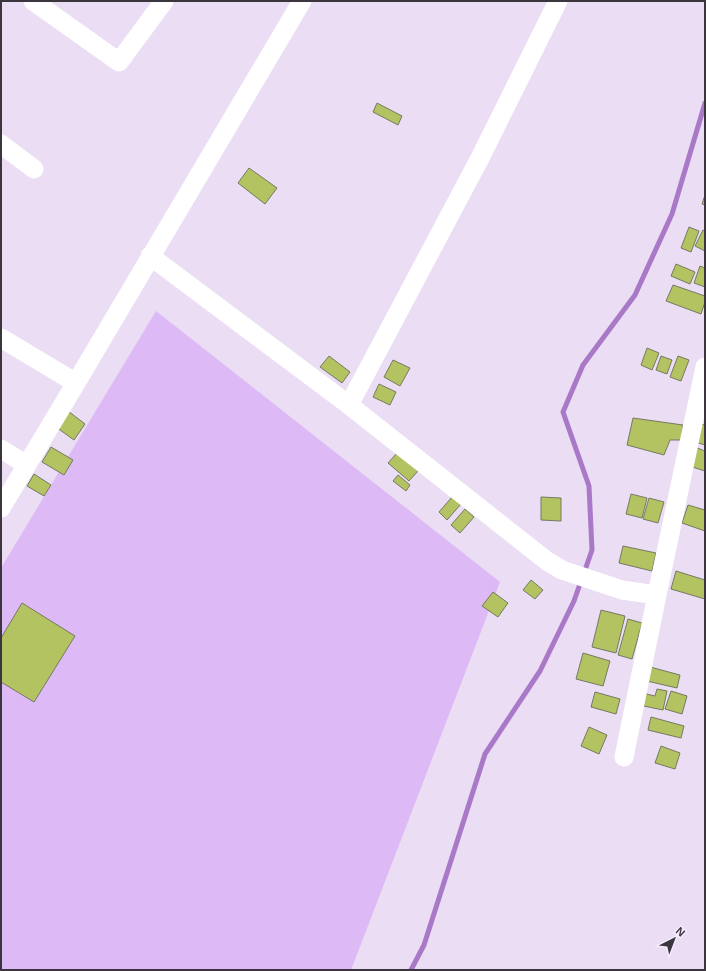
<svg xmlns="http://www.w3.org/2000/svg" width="706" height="971" font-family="Arial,sans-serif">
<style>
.green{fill:#ddb9f5}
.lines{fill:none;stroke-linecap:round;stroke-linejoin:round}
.stream{stroke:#a979c7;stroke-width:5}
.building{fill:#b4c361;stroke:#757962}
.minor{stroke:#fff;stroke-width:19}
</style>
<rect width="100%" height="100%" fill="#eaddf4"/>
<path class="green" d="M 156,311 L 500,582 L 351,970 L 1,970 L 1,568 Z"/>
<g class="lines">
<path class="stream" d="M 584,573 L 592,550 L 589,486 L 563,412 L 583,365 L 635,295 L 672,214 L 705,103
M 411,970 L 424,945 L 485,754 L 540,671 L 574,601 L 581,581"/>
</g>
<path class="building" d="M 377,103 L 402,116 L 398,125 L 373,112 Z
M 249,168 L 277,188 L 265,204 L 238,183 Z
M 705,195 L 705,205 L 702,204 Z
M 689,227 L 699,231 L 691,252 L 681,248 Z
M 703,230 L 705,231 L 705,251 L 695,246 Z
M 676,264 L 695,272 L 690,284 L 671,276 Z
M 700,266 L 705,268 L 705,287 L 694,283 Z
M 673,285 L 705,296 L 705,302 L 701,314 L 666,301 Z
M 647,348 L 659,353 L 652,370 L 641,365 Z
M 329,356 L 350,372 L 342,383 L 320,367 Z
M 661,356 L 672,360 L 667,374 L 656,370 Z
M 678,356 L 689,360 L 681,381 L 670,377 Z
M 393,360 L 410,368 L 400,386 L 384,377 Z
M 379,384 L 396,392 L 390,405 L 373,397 Z
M 68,411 L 85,424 L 74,440 L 56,427 Z
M 633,418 L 683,425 L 681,440 L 670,440 L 664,455 L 627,445 Z
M 700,424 L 705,425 L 705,445 L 695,442 Z
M 692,446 L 705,451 L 705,471 L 686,465 Z
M 51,447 L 73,460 L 64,475 L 42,462 Z
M 397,453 L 418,471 L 409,481 L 388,463 Z
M 34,474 L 51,485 L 44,496 L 27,486 Z
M 398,475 L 410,485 L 406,491 L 393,481 Z
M 631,494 L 647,498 L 642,518 L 626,514 Z
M 452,497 L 461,504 L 447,520 L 439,512 Z
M 541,497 L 561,498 L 561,521 L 541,520 Z
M 649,498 L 664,502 L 658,523 L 643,519 Z
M 688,505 L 705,510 L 705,531 L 682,523 Z
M 465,509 L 474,517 L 460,533 L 451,525 Z
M 623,546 L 656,553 L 652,571 L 619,563 Z
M 676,571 L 705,580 L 705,599 L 671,589 Z
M 531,580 L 543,590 L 535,599 L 523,590 Z
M 493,592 L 508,603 L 498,617 L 482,606 Z
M 22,603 L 75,636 L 34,702 L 1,682 L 1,638 Z
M 601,610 L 625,616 L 616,653 L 592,647 Z
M 628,619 L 642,623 L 632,659 L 618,655 Z
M 583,653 L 610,661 L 603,686 L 576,679 Z
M 650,667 L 680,675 L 677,688 L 647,681 Z
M 657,689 L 667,691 L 663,710 L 639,705 L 642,693 L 655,696 Z
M 671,691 L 687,696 L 682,714 L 665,709 Z
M 595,692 L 620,699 L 616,714 L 591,707 Z
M 651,717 L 684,726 L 681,738 L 648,730 Z
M 589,727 L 607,735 L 599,754 L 581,746 Z
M 661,746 L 680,753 L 675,769 L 655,763 Z"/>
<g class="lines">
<path class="minor" d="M 33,1 L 119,62 L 164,1
M 1,144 L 34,169
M 150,256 L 349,405 L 547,561 L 562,570 L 622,590 L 657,595
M 1,338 L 76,383
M 349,405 L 480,158 L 558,1
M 1,449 L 27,465
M 1,508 L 76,383 L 302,1
M 624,757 L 657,595 L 705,367"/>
</g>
<rect width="706" height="971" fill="none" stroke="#3b353e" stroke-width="4"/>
<g transform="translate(674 939) rotate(42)" stroke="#f6ebfe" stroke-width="3" paint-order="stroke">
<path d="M0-3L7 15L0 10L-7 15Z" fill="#3b353e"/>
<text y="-6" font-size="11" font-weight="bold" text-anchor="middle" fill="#3b353e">N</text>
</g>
</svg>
